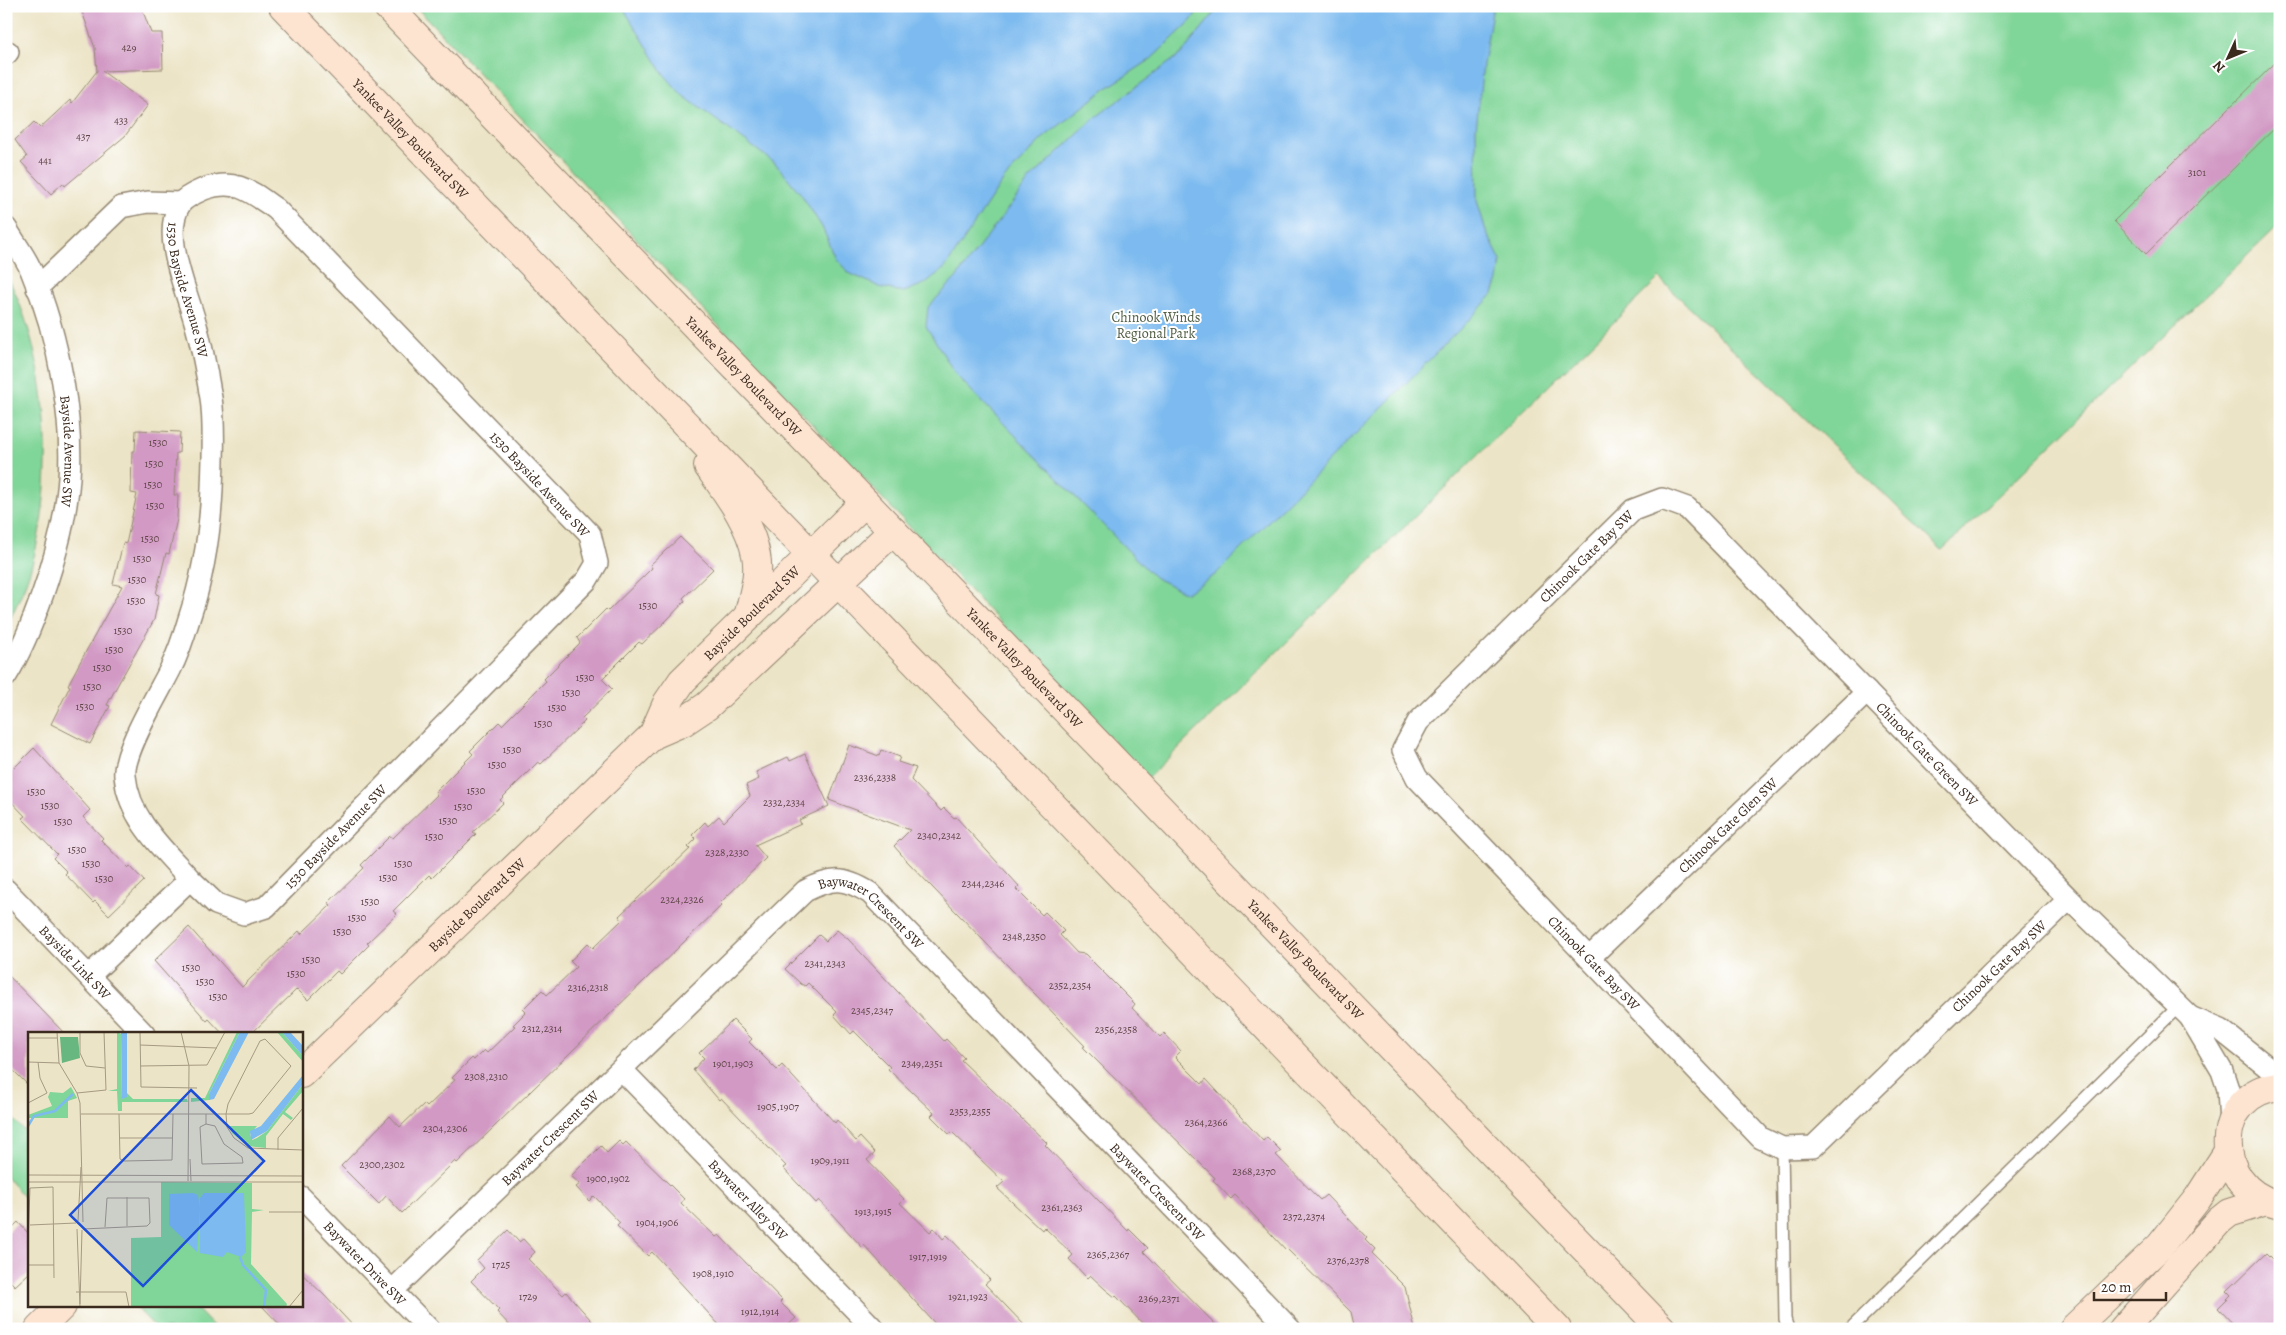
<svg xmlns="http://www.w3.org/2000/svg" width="2286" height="1335" font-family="Alegreya,serif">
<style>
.green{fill:#80d598;stroke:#5e805b}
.water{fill:#7cbaef;stroke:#5c7286}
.building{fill:#d199c4}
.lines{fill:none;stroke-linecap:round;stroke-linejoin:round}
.lane-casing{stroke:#948772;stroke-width:14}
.street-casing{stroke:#948772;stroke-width:24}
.secondary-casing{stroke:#948772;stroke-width:30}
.lane{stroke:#fff;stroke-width:11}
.street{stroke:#fff;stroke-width:21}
.secondary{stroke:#fde4d1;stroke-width:28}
.labels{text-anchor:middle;stroke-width:4;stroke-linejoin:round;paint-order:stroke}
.number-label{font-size:11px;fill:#604648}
.street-label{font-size:14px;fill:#3b2a1e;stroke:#fff}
.park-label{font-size:14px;fill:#505d43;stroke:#fff}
.inset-river{fill:none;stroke:#7cbaef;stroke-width:2.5}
.inset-road{fill:none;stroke:#a59a83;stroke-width:1}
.view{fill:#1d4ed8;fill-opacity:0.15;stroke:#1d4ed8;stroke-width:2.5}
.inset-edge{fill:none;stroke:#3b2a1e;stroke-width:2.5}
</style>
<rect width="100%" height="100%" fill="#fff"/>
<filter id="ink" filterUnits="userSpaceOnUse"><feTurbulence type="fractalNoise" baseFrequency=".02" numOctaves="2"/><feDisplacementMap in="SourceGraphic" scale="10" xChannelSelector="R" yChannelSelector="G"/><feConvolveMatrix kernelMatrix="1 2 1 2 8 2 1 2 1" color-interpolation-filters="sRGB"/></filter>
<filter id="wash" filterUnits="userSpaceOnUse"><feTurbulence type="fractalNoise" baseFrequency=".0096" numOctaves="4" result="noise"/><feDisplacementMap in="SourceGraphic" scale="20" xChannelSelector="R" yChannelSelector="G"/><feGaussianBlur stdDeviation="1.12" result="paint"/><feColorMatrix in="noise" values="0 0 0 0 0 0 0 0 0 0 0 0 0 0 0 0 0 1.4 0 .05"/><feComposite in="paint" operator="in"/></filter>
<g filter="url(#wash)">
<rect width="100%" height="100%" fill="#ece4c6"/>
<path class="green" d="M 415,6 L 2280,6 L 2280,224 L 1942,550 L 1659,278 L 1148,778 Z
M 6,274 C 49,355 56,469 34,557 C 28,581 17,605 6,627 Z
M 6,1112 L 29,1135 L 29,1202 L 6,1177 Z
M 135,1306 L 194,1306 L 216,1329 L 157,1329 Z"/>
<path class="water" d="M 622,6 L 1201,6 L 1191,21 L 1150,60 L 1107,88 L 1042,139 L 1004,179 L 945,268 L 924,284 L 904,292 L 882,288 L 849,273 L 836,259 L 822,227 L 801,194 L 775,163 L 682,95 L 663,73 Z
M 1220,6 L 1493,6 L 1483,64 L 1476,129 L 1477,201 L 1486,231 L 1501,261 L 1498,280 L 1493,294 L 1472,317 L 1215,575 L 1186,593 L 1154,577 L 956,375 L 926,326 L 928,307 L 956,278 L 1030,179 L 1096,117 L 1181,54 Z"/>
<g id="blocks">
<path class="building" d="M 80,6 L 141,6 L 151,33 L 162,33 L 163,69 L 102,71 L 148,105 L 125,136 L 65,186 L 63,183 L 51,194 L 21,162 L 27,157 L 15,140 L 34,122 L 40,128 L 70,100 L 72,103 L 97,71 L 95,48 Z
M 2280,58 L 2280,123 L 2146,254 L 2114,221 Z
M 136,430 L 180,432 L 179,453 L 176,453 L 174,495 L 178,495 L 177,519 L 169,554 L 166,553 L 156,594 L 159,595 L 154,620 L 117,686 L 107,705 L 110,706 L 90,744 L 51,724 L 70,686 L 68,685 L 78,666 L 122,586 L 113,584 L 123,543 L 126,544 L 137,494 L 131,493 L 132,451 L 135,451 Z
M 680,537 L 713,569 L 683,598 L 685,601 L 668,619 L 642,644 L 639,642 L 602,679 L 612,689 L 582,718 L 585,721 L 541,764 L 538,762 L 500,800 L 503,803 L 473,832 L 476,834 L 432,878 L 429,875 L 393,911 L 397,914 L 367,943 L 369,945 L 340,974 L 337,971 L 308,1000 L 297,989 L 251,1034 L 223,1034 L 209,1019 L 207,1021 L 154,961 L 189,927 L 242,987 L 299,931 L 301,934 L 331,905 L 328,903 L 364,868 L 361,865 L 390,836 L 393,838 L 437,795 L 435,792 L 473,754 L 470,751 L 499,722 L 502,725 L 546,681 L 544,679 L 580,643 L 577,638 L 606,609 L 608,611 L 652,568 L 650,565 Z
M 849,745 L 879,756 L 881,750 L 900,757 L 898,762 L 916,768 L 911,780 L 941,811 L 944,808 L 954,818 L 956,817 L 1019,886 L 1016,889 L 1042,915 L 1045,912 L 1064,931 L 1060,935 L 1077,953 L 1085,954 L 1135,1004 L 1132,1008 L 1160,1037 L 1164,1033 L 1181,1051 L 1175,1057 L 1202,1084 L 1206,1079 L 1263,1141 L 1267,1137 L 1281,1151 L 1276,1155 L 1320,1200 L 1326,1195 L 1367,1238 L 1365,1240 L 1375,1250 L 1372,1254 L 1405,1287 L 1415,1329 L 1355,1329 L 1351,1312 L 1287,1249 L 1286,1250 L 1235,1195 L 1231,1199 L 1213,1180 L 1215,1178 L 1083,1047 L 1085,1046 L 907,861 L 894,846 L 910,830 L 829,800 Z
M 34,748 L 90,810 L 83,817 L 103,838 L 101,840 L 128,868 L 130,866 L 144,881 L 109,915 L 95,901 L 93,903 L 65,874 L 67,872 L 53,858 L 57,854 L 22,818 L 25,816 L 6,796 L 6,776 Z
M 805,754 L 829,806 L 799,820 L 801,824 L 755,845 L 766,858 L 720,903 L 722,905 L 457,1163 L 455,1161 L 402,1213 L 386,1196 L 379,1204 L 341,1166 L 390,1116 L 400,1127 L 424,1104 L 427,1107 L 455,1080 L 452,1078 L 472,1058 L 474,1060 L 484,1050 L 487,1053 L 515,1026 L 513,1025 L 526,1012 L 523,1009 L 542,990 L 547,995 L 576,967 L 570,961 L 588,943 L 593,948 L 622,920 L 619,916 L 690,849 L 688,847 L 696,839 L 692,835 L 705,822 L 708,826 L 719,816 L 724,822 L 750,796 L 746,785 L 759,779 L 756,772 L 788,757 L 790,761 Z
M 837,930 L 848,939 L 944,1041 L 946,1039 L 964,1058 L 961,1060 L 1047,1143 L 1045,1145 L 1128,1231 L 1129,1229 L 1148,1248 L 1144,1252 L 1220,1329 L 1148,1329 L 1116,1296 L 1115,1297 L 1105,1289 L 1090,1275 L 1087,1278 L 1069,1259 L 1073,1255 L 1044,1227 L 1042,1230 L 997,1188 L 1004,1182 L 952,1132 L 949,1134 L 931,1116 L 934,1113 L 888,1069 L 890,1067 L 854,1031 L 851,1034 L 834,1015 L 837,1012 L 808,983 L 805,986 L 801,984 L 785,969 L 819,935 L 826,941 Z
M 6,973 L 65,1034 L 29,1034 L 29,1086 L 6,1063 Z
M 733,1020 L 752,1039 L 749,1042 L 777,1070 L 782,1065 L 835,1123 L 837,1120 L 856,1141 L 860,1137 L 875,1153 L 867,1160 L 904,1199 L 900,1203 L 930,1232 L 934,1228 L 943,1239 L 947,1235 L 990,1280 L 985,1284 L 1028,1329 L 940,1329 L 864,1245 L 862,1247 L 819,1200 L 816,1203 L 783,1168 L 786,1166 L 721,1098 L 719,1100 L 693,1070 L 704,1058 L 699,1053 Z
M 619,1141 L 623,1145 L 626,1142 L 671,1186 L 684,1199 L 681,1203 L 716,1237 L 719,1235 L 782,1300 L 780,1302 L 796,1318 L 784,1329 L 723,1329 L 652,1252 L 648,1256 L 617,1226 L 620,1223 L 594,1196 L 589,1201 L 576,1187 L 580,1184 L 571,1176 L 601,1146 L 607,1153 Z
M 18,1222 L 29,1234 L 29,1273 L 15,1286 L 6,1277 L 6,1234 Z
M 508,1230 L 519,1242 L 523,1239 L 535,1252 L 528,1259 L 563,1295 L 566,1292 L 599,1329 L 513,1329 L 497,1312 L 499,1310 L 471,1281 L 484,1268 L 477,1260 Z
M 2266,1253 L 2280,1267 L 2280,1322 L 2272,1329 L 2238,1329 L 2218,1308 L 2231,1295 L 2227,1291 Z
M 301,1273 L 324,1295 L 356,1329 L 284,1329 L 262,1306 L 301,1306 Z"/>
</g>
</g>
<g filter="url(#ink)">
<use href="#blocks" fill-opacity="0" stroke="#948772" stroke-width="1"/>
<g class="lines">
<g class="lane-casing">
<path id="lane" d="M 1782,1148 L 1785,1319 L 1788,1329
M 1850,1329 L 2178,1007"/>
</g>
<g class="street-casing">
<g id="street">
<path d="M 6,54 L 8,52"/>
<path id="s1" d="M 6,228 C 14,242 25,256 31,270 C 58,334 77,428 67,497 C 63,530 54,561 43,593 C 33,622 22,650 6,676"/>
<path d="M 37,288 L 121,207 L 148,202 L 181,203"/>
<path id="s2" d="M 6,890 L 144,1034"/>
<path id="s3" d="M 2069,899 L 1813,1147 L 1782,1148 L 1761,1138 L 1417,778 L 1403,750 L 1418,722 L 1633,510 L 1662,499 L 1687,508 L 2069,899 L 2190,1017 L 2222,1071 L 2228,1089 L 2230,1124"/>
<path id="s4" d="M 1589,958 L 1867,692"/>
<path id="s5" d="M 89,976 L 190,879 L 216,904 L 244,914 L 266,907 L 587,580 L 597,563 L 590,534 L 276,209 C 250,191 236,178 204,189 C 197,192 185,197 180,204 C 160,237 189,295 197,329 C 203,351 207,375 211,398 C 215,427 213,460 212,489 C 210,533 203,577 189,619 C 184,636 178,654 170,670 C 159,692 122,753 125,776 C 129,819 162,848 190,879"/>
<path d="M 2190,1017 L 2221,1030 L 2280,1077"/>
<path id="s6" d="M 622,1070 L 874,1329"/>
<path id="s7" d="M 301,1197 L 429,1329"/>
<path id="s8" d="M 392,1291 L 805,891 C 832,877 844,877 870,893 L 1290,1329"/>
</g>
</g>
<g class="secondary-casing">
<g id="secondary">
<path id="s9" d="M 283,6 L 1557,1329"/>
<path id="s10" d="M 387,6 L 1662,1329"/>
<path d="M 708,466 C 727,493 750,523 756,555 C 760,575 753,595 749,613"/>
<path id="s11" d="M 653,735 L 667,703 L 682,681 L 865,502"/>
<path id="s12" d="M 301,1074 L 653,735 L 683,722 L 707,706 L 893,531"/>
<path d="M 2276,1204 C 2210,1187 2212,1092 2280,1086"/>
<path d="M 39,1329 L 62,1306"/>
<path d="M 2073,1329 L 2160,1246 L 2198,1198 L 2227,1153"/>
<path d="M 2123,1329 L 2219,1221 L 2229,1213 L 2266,1201"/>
</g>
</g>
<use href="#lane" class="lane"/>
<use href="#street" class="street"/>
<use href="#secondary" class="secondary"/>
</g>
</g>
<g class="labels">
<g class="number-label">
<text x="129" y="51">429</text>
<text x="121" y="124">433</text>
<text x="83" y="140">437</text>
<text x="45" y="164">441</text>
<text x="2197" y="176">3101</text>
<text x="158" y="446">1530</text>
<text x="154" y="467">1530</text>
<text x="153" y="488">1530</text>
<text x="155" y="509">1530</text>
<text x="150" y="542">1530</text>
<text x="142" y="562">1530</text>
<text x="137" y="583">1530</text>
<text x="136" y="604">1530</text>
<text x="648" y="609">1530</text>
<text x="123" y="634">1530</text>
<text x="114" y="653">1530</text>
<text x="102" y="671">1530</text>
<text x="585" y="681">1530</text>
<text x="92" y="690">1530</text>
<text x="571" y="696">1530</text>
<text x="85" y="710">1530</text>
<text x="557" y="711">1530</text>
<text x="543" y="727">1530</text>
<text x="512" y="753">1530</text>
<text x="497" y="768">1530</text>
<text x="875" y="781">2336,2338</text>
<text x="476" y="794">1530</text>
<text x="36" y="795">1530</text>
<text x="784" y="806">2332,2334</text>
<text x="50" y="809">1530</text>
<text x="463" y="810">1530</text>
<text x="448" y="824">1530</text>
<text x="63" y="825">1530</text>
<text x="939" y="839">2340,2342</text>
<text x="434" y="840">1530</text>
<text x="77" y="853">1530</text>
<text x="727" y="856">2328,2330</text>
<text x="91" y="867">1530</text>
<text x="403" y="867">1530</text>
<text x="388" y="881">1530</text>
<text x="104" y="882">1530</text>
<text x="983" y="887">2344,2346</text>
<text x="682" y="903">2324,2326</text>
<text x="370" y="905">1530</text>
<text x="357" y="921">1530</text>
<text x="342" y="935">1530</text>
<text x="1024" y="940">2348,2350</text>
<text x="311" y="963">1530</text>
<text x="825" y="967">2341,2343</text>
<text x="191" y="971">1530</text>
<text x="296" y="977">1530</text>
<text x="205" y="985">1530</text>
<text x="1070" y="989">2352,2354</text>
<text x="588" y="991">2316,2318</text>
<text x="218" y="1000">1530</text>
<text x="872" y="1014">2345,2347</text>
<text x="542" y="1032">2312,2314</text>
<text x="1116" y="1033">2356,2358</text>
<text x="733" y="1067">1901,1903</text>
<text x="922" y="1067">2349,2351</text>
<text x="486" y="1080">2308,2310</text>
<text x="778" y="1110">1905,1907</text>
<text x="970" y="1115">2353,2355</text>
<text x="1206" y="1126">2364,2366</text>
<text x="445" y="1132">2304,2306</text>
<text x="830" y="1164">1909,1911</text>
<text x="382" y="1168">2300,2302</text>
<text x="1254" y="1175">2368,2370</text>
<text x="608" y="1182">1900,1902</text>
<text x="1062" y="1211">2361,2363</text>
<text x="873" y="1215">1913,1915</text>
<text x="1304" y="1220">2372,2374</text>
<text x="657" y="1226">1904,1906</text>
<text x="1108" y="1258">2365,2367</text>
<text x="928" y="1260">1917,1919</text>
<text x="1348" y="1264">2376,2378</text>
<text x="501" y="1268">1725</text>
<text x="713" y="1277">1908,1910</text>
<text x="528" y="1300">1729</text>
<text x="968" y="1300">1921,1923</text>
<text x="1159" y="1302">2369,2371</text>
<text x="760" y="1315">1912,1914</text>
</g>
<g class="street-label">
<text dy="5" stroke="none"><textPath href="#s9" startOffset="184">Yankee Valley Boulevard SW</textPath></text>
<text dy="5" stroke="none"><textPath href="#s5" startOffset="1385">1530 Bayside Avenue SW</textPath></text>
<text dy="5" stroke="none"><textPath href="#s10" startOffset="514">Yankee Valley Boulevard SW</textPath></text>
<text dy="5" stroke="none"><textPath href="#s1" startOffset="235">Bayside Avenue SW</textPath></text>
<text transform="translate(540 484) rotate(47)" y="5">1530 Bayside Avenue SW</text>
<text dy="5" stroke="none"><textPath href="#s3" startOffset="1208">Chinook Gate Bay SW</textPath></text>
<text dy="5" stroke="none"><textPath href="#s11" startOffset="159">Bayside Boulevard SW</textPath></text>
<text dy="5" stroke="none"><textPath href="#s10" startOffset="919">Yankee Valley Boulevard SW</textPath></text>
<text dy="5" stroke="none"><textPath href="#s3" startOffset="1675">Chinook Gate Green SW</textPath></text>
<text dy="5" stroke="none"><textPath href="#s4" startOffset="192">Chinook Gate Glen SW</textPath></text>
<text dy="5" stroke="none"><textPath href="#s5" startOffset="328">1530 Bayside Avenue SW</textPath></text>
<text dy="5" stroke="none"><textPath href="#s12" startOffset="244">Bayside Boulevard SW</textPath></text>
<text dy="5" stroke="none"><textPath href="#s8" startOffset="654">Baywater Crescent SW</textPath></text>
<text dy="5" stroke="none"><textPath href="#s10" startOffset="1324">Yankee Valley Boulevard SW</textPath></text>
<text dy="5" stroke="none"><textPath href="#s2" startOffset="100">Bayside Link SW</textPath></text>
<text transform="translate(1594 963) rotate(46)" y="5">Chinook Gate Bay SW</text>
<text transform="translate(1999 966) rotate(-44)" y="5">Chinook Gate Bay SW</text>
<text dy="5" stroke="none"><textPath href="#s8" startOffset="220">Baywater Crescent SW</textPath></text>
<text dy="5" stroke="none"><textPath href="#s8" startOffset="1059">Baywater Crescent SW</textPath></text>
<text dy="5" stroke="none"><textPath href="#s6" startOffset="181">Baywater Alley SW</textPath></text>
<text dy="5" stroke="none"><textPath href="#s7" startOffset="92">Baywater Drive SW</textPath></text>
</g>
<g class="park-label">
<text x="1156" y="322">Chinook Winds<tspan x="1156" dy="16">Regional Park</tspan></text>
</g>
</g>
<g transform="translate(28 1032)">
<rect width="275" height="275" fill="#ece4c6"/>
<path d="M 89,0 L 93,2 L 94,67 L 99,61 L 105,67 L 159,67 L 160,70 L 94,70 L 94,79 L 90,79 L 89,59 L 80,59 L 89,57 ZM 209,0 L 212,0 L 181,62 L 181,68 L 163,70 L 163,66 L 177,66 ZM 249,0 L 254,0 L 275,24 L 275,30 ZM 275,52 L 275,59 L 257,80 L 265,86 L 263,88 L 255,82 L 238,104 L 238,116 L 220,114 L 204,101 L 201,94 L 229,94 L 222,102 L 224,108 L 229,106 L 239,99 ZM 43,55 L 49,66 L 40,69 L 40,86 L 0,86 L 0,83 L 24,74 L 20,65 L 22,60 L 35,61 ZM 133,150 L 224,151 L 224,177 L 236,178 L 224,180 L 223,232 L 259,272 L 258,275 L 103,275 L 103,206 L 133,205 Z" fill="#80d598"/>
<path d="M 32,5 L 50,5 L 52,26 L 34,31 Z" fill="#68b680"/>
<path d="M 93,0 L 99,0 L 99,65 L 94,67 ZM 212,0 L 221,0 L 186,67 L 181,68 L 181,62 ZM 254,0 L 262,0 L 275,14 L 275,24 ZM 275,43 L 275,52 L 239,99 L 223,108 L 222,99 L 233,94 ZM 165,161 L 170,163 L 172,176 L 169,220 L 141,193 L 141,162 ZM 176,161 L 216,161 L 218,220 L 213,225 L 199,220 L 195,225 L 172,221 L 172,166 Z" fill="#7cbaef"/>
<path class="inset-river" d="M 0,94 L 6,84 L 27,79 L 45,62M 212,225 L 215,233 L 238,258 L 236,275"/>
<path class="inset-road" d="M 29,0 L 31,31 L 49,61 L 52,71 L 55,190M 52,0 L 52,21 L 58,34 L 77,36M 112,0 L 113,55 L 169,56M 153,0 L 161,34 L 160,149M 0,6 L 29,6M 112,13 L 189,16M 0,30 L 31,31M 112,34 L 179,33 L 197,0M 49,61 L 78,58 L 76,0M 0,71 L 19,61 L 12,46 L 10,30M 53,82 L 221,82 L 225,81 L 263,34 L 237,7 L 232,9 L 200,72 L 198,82 L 199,95 L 206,106 L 220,116 L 275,118M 91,82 L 92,127 L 96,129 L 144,128 L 145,82M 178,82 L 178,92 L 172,95 L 174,132 L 215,131 L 214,125 L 196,112 L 187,94 L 178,92M 92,106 L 145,106M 250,118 L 250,106 L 275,76M 162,127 L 163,149M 0,143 L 275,144M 0,150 L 275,150M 241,180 L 275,180M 50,189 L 53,135M 2,193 L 48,191M 99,194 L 99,165M 49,197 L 52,275M 55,197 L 119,194 L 122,191 L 121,166 L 79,166 L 77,195M 0,210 L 2,156 L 25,155 L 26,246M 0,233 L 26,233M 48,260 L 98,260 L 101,275M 52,272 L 54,198M 261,275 L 275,258"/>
<path class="view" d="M 163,58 L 236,129 L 115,254 L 42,183 Z"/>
<rect width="275" height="275" class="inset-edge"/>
</g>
<rect width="2286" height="1335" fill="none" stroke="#fff" stroke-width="25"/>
<g transform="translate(2228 58) rotate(226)" stroke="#ffffff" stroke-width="4" paint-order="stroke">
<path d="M0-4L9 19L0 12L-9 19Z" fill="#3b2a1e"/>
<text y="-8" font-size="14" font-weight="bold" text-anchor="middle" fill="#3b2a1e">N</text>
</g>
<path d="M2094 1292v8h72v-8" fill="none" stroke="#3b2a1e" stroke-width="2.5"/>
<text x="2101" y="1292" font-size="15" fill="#3b2a1e" stroke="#ffffff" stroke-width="4" paint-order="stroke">20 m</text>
</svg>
